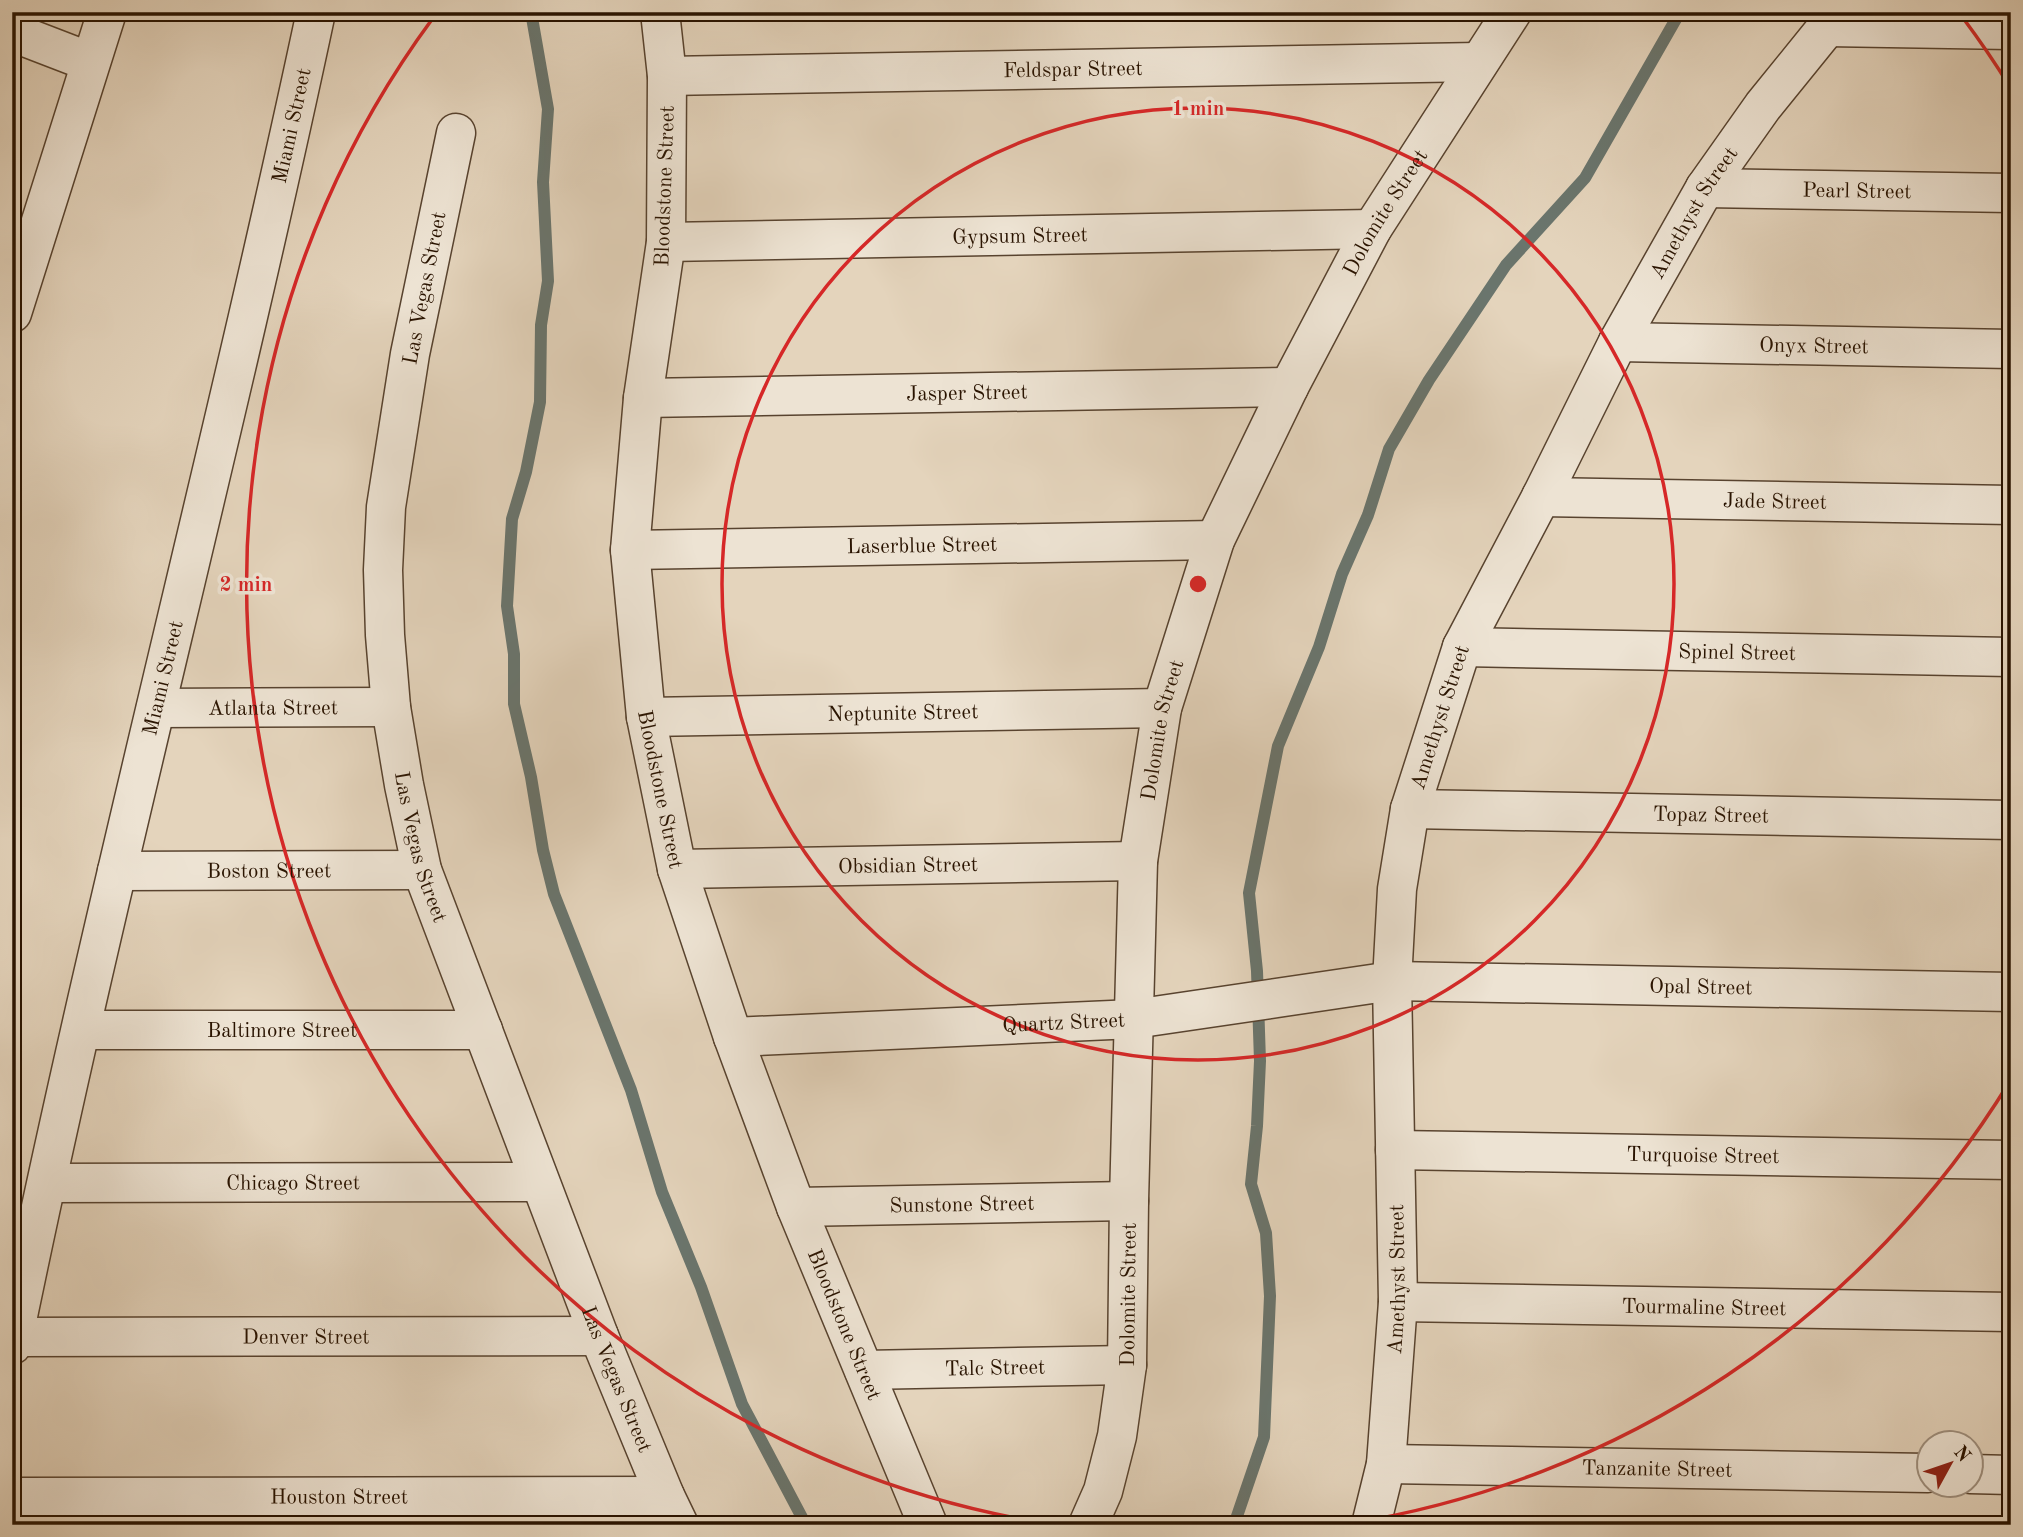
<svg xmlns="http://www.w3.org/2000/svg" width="2023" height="1537" font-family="'Old Standard TT',serif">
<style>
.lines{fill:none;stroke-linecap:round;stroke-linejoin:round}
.stream{stroke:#6a756d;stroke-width:12}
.minor-casing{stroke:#58432f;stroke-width:41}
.minor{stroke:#ede3d3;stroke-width:38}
.ring{fill:none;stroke:#d62828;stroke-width:3.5}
.labels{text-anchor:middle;stroke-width:7;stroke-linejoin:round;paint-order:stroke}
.street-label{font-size:21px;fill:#291300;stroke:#ede3d3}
.centre{fill:#d62828;stroke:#ede3d3;stroke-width:3.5}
.ring-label{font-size:21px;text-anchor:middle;font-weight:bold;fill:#d62828;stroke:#ede3d3;stroke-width:7;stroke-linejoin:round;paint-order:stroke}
</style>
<rect width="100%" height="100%" fill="#e4d4bc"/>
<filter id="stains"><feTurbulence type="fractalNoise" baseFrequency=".00286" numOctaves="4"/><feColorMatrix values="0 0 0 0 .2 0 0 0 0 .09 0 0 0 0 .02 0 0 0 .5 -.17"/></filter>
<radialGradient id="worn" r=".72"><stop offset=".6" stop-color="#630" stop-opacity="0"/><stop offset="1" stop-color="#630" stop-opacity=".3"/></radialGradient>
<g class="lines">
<path class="stream" d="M 531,12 L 548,109 L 543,182 L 548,281 L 541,325 L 540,402 L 526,472 L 512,519 L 507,606 L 514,654 L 514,704 L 531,777 L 543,850 L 554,894 L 631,1090 L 662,1192 L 701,1287 L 742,1404 L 806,1525
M 1234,1525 L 1264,1437 L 1270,1296 L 1266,1233 L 1251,1184 L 1257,1126 L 1260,1061 L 1257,971 L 1249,893 L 1278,746 L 1319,647 L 1342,574 L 1368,515 L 1389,449 L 1429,380 L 1506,265 L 1585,178 L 1680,12"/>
<g class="minor-casing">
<g id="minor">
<path id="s1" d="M 660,12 L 667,76 L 666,242 L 643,398 L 630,550 L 646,717 L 677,869 L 733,1037 L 796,1207 L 928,1525"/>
<path d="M 1827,27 L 2011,30"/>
<path d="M 12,32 L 90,62"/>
<path id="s2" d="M 667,76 L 1479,62"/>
<path id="s3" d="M 456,133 L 410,354 L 386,507 L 383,570 L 385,635 L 391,707 L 404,785 L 422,870 L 599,1336 L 665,1496 L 679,1525"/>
<path id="s4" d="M 1705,188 L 2011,193"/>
<path id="s5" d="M 666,242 L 1372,229"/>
<path d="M 12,313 L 107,12"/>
<path id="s6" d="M 1618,342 L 2011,349"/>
<path id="s7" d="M 643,398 L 1289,387"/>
<path id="s8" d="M 1541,497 L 2011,505"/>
<path id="s9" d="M 630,550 L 1215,540"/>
<path id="s10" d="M 1462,647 L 2011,657"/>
<path id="s11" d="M 156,708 L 391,707"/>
<path id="s12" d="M 646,717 L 1162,708"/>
<path id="s13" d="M 1410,809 L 2011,820"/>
<path id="s14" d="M 677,869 L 1138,861"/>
<path id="s15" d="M 117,871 L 422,870"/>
<path id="s16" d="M 82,1030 L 483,1030"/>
<path id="s17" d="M 733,1037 L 1134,1019 L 1392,981 L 2011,992"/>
<path id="s18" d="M 1395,1150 L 2011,1160"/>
<path id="s19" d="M 48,1183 L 539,1182"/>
<path id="s20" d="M 796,1207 L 1129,1201"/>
<path id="s21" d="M 1398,1302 L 2011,1312"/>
<path id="s22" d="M 14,1337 L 599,1336"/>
<path id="s23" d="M 12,1345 C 103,899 221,458 316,12"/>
<path id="s24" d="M 864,1370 L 1127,1365"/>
<path id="s25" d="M 1386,1464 L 1928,1473"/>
<path d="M 1970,1474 L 2011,1475"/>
<path id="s26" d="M 12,1497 L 665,1496"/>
<path id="s27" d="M 1088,1525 L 1103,1491 L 1117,1436 L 1127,1365 L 1129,1201 L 1138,861 L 1162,708 L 1215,540 L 1289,387 L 1372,229 L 1512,12"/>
<path id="s28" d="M 1371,1525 L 1386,1464 L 1398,1302 L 1392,981 L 1397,889 L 1410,809 L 1462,647 L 1541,497 L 1618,342 L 1705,188 L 1763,106 L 1827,27 L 1842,12"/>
</g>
</g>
<use href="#minor" class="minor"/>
</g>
<g class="ring">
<circle cx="1198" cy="584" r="476"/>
<path d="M2010 1081A952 952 0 0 1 1347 1524M1049 1524A952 952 0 0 1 433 18M1963 18A952 952 0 0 1 2010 87"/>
</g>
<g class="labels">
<g class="street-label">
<text dy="7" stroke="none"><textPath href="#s2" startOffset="406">Feldspar Street</textPath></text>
<text dy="7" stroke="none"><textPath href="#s23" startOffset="1251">Miami Street</textPath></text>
<text transform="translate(664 186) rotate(-88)" y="7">Bloodstone Street</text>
<text dy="7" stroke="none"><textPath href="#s4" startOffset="152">Pearl Street</textPath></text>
<text dy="7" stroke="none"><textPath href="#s27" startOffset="1370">Dolomite Street</textPath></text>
<text dy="7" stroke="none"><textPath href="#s28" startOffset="1382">Amethyst Street</textPath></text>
<text dy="7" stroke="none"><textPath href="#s5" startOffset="354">Gypsum Street</textPath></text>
<text transform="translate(424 288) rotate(-79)" y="7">Las Vegas Street</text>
<text dy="7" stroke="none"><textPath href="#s6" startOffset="196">Onyx Street</textPath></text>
<text dy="7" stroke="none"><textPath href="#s7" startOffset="324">Jasper Street</textPath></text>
<text dy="7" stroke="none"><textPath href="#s8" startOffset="234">Jade Street</textPath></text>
<text dy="7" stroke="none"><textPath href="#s9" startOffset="292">Laserblue Street</textPath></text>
<text dy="7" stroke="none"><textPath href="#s10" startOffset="275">Spinel Street</textPath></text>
<text dy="7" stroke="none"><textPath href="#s23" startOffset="684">Miami Street</textPath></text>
<text dy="7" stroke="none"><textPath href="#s11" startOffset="117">Atlanta Street</textPath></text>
<text dy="7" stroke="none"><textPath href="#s12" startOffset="257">Neptunite Street</textPath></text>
<text dy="7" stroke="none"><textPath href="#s28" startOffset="816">Amethyst Street</textPath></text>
<text dy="7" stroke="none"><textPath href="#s27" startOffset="803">Dolomite Street</textPath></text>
<text dy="7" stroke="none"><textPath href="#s1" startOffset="782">Bloodstone Street</textPath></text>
<text dy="7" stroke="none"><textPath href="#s13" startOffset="301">Topaz Street</textPath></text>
<text dy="7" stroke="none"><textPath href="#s3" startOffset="724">Las Vegas Street</textPath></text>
<text dy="7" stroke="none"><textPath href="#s14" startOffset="231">Obsidian Street</textPath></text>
<text dy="7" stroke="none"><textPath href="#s15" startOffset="152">Boston Street</textPath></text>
<text dy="7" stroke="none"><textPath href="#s17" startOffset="971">Opal Street</textPath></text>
<text dy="7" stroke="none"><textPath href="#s17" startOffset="331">Quartz Street</textPath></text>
<text dy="7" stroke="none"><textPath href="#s16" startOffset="200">Baltimore Street</textPath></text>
<text dy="7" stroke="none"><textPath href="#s18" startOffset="308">Turquoise Street</textPath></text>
<text dy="7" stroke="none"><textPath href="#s19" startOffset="245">Chicago Street</textPath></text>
<text dy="7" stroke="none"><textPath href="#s20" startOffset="166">Sunstone Street</textPath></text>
<text dy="7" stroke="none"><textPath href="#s28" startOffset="248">Amethyst Street</textPath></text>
<text dy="7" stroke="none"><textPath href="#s27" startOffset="236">Dolomite Street</textPath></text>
<text dy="7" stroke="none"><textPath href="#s21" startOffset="306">Tourmaline Street</textPath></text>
<text dy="7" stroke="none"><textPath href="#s1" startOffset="1349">Bloodstone Street</textPath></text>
<text dy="7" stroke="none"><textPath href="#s22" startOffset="292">Denver Street</textPath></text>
<text dy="7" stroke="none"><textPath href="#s24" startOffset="131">Talc Street</textPath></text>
<text dy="7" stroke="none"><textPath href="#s3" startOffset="1292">Las Vegas Street</textPath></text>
<text dy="7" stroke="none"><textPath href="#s25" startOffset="271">Tanzanite Street</textPath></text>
<text dy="7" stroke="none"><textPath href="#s26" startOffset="327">Houston Street</textPath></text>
</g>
</g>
<circle cx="1198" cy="584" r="10" class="centre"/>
<g class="ring-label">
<text x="1198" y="115">1 min</text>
<text x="246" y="591">2 min</text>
</g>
<rect width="2023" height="1537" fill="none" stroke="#e4d4bc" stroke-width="42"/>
<rect x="14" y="14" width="1995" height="1509" fill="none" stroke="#291300" stroke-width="3.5"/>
<rect x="21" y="21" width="1981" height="1495" fill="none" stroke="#291300" stroke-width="2"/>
<g transform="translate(1950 1464) rotate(50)"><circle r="33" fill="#ede3d3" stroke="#9f907f" stroke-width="2"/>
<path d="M0-5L12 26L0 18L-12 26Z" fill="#8f2418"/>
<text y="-10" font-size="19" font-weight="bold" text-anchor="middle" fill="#291300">N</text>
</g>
<rect width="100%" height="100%" filter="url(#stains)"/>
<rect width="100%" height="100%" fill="url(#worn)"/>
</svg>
